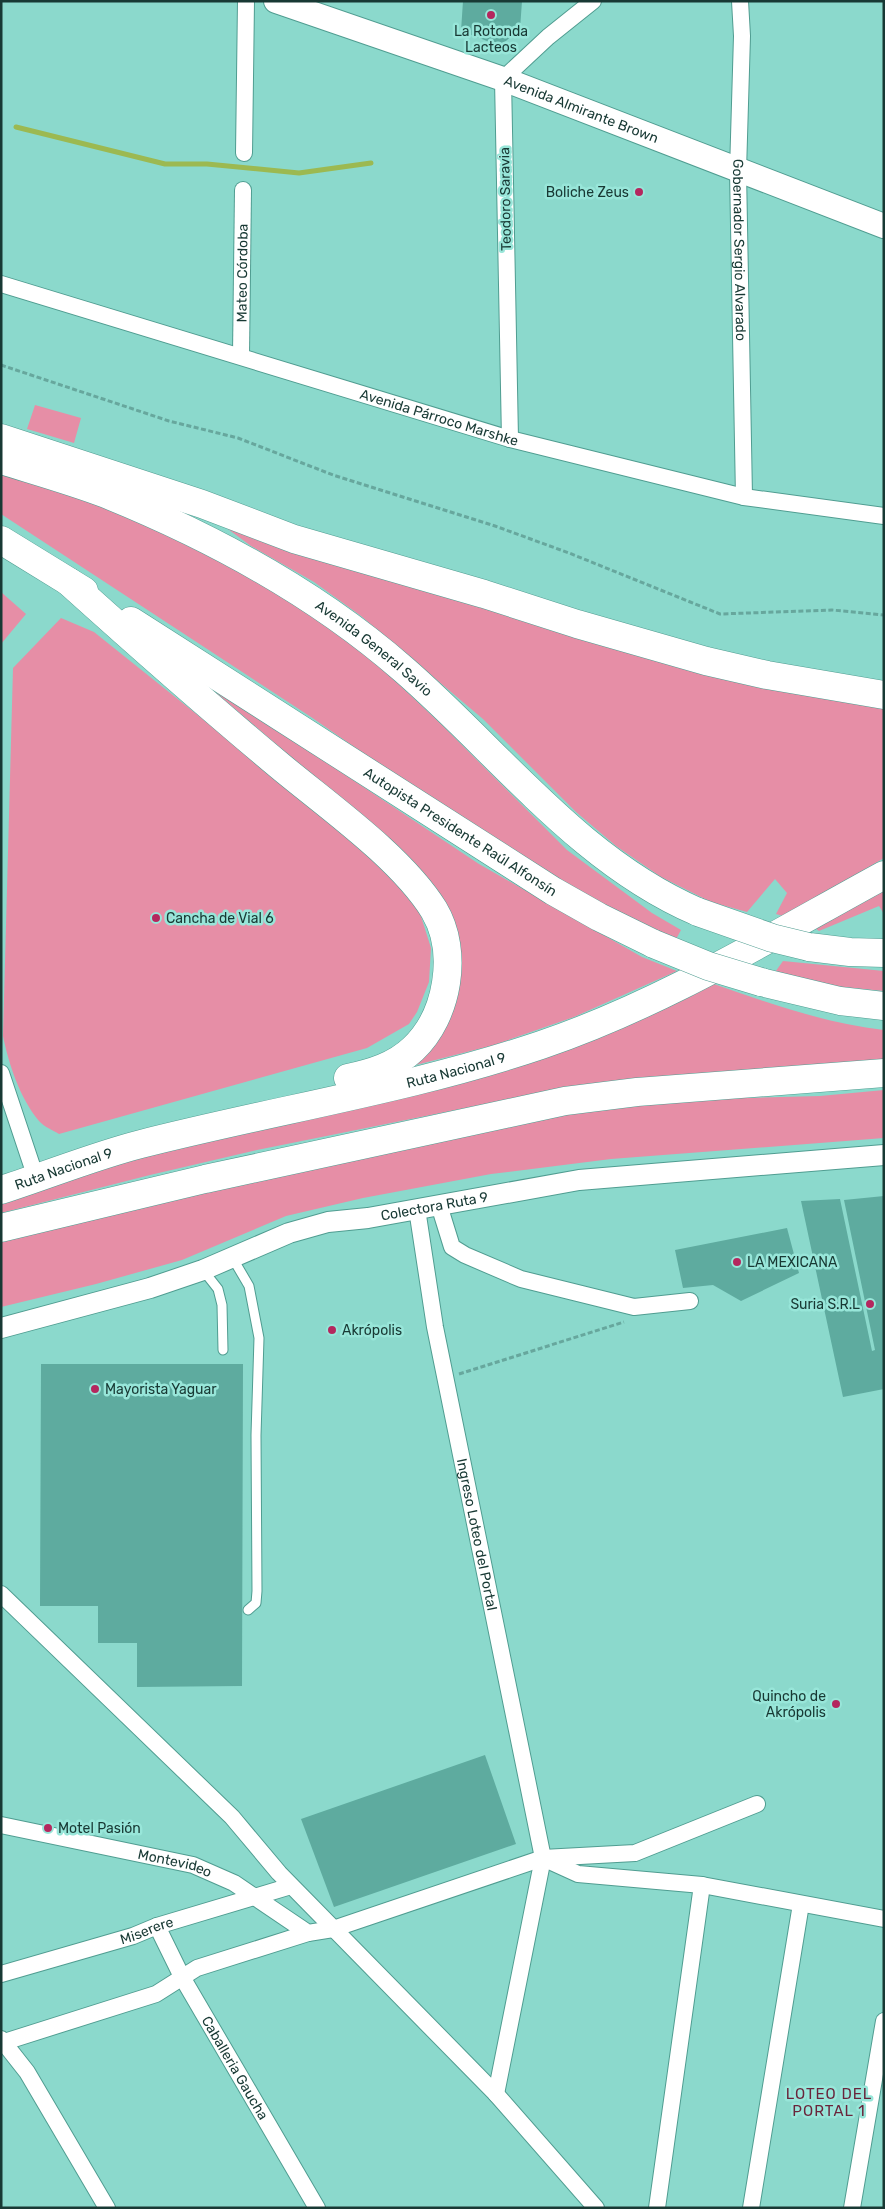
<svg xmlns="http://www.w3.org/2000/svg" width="885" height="2209" font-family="Rubik,sans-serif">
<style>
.green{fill:#e68ea6}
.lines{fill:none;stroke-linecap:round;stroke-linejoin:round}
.stream{stroke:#9cb951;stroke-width:5}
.building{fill:#5eab9f}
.service-casing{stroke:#509d91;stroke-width:11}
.minor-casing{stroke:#509d91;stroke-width:18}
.tertiary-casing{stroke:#509d91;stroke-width:22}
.secondary-casing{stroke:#509d91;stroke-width:26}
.motorway-casing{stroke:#509d91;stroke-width:29}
.path{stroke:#67a79d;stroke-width:3;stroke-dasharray:5 2.5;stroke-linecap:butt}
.service{stroke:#fff;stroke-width:9}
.minor{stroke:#fff;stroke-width:16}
.tertiary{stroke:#fff;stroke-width:20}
.secondary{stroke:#fff;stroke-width:24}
.motorway{stroke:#fff;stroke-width:28}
.motorway-bridge-casing{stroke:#509d91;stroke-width:29;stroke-linecap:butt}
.motorway-bridge{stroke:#fff;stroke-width:28}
.poi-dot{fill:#b4275e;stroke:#98e6d9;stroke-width:2}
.labels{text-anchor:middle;stroke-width:5;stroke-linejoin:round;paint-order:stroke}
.poi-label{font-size:14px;fill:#183934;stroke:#98e6d9;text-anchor:start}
.street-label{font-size:14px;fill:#183934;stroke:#98e6d9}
.neighbourhood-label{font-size:15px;letter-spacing:1px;fill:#69253b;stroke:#98e6d9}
</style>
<rect width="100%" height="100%" fill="#8bd9cc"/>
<path class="green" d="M 35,405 L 81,418 L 74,443 L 27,429 Z
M 1,467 L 139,516 L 295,603 L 371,658 L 442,725 L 567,850 L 652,913 L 681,930 L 675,941 L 598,903 L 457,818 L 311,717 L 1,514 Z
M 221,524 L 453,599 L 535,623 L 884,707 L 884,858 L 786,917 L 776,914 L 787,893 L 775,879 L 747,912 L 711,902 L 661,877 L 616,846 L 576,812 L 483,719 L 361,616 L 314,582 L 251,546 Z
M 1,592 L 26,614 L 1,644 Z
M 61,618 L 94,632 L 331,822 L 385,871 L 419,910 L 431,948 L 429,982 L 417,1012 L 409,1024 L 367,1048 L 59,1134 C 53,1130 44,1127 39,1121 C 20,1098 9,1065 3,1036 L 13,668 Z
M 173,656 L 308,750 L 479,864 L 642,957 L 677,971 L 574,1017 L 494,1045 L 412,1066 L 456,977 L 382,835 Z
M 884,884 L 884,914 L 879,906 L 819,931 L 812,926 Z
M 783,961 L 884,971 L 884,991 L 822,985 L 773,975 Z
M 711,983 C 768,1003 824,1023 884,1030 L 884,1060 L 560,1089 L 257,1150 L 150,1175 L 1,1213 L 1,1198 Z
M 884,1090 L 884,1138 L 611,1159 L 491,1174 L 363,1198 L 286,1216 L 182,1260 L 96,1284 L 1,1307 L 1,1238 L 115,1211 L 595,1109 L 670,1100 L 820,1096 Z"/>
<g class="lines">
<path class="stream" d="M 16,127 L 165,164 L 207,164 L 299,173 L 371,163"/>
</g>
<path class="building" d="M 463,1 L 522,1 L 520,29 L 500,46 L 461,31 Z
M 884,1196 L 884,1389 L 843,1397 L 801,1201 L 840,1199 L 872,1351 L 875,1350 L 844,1200 Z
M 787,1228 L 799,1273 L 741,1301 L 713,1285 L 683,1288 L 675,1250 Z
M 41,1364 L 243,1364 L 242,1686 L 137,1687 L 137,1643 L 98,1643 L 98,1606 L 40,1606 Z
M 485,1755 L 516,1844 L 334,1907 L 301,1819 Z"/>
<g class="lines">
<g class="service-casing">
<path id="service" d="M 232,1257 L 249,1286 L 259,1338 L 256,1435 L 257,1591 L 256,1603 L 248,1610
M 203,1270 L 218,1289 L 222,1305 L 223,1350"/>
</g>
<g class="minor-casing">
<g id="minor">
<path id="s1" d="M 740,1 L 742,36 L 738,171 L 744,497"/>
<path d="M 244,153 L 246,1"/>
<path id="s2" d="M 1,284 L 510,439 L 744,497 L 884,516"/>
<path id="s3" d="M 241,355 L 243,190"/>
<path d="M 510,439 L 503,79 L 548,37 L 593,1"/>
<path d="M 1,1073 L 36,1178"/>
<path d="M 439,1205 L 452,1247 L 465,1255 L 521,1279 L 634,1307 L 690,1301"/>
<path id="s4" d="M 417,1209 L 435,1327 L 543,1858 L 496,2094"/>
<path d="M 1,1594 L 232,1817 L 279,1873 L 496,2094 L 596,2208"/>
<path id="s5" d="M 1,1825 L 193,1865 L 234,1883 L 308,1933 L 333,1929 L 543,1858 L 635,1853 L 757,1804"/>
<path d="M 545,1859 L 578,1874 L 702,1885 L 884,1919"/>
<path id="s6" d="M 157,1926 L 182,1977 L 317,2208"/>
<path id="s7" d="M 1,1974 L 133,1936 L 157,1926 L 291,1886"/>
<path d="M 1,2039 L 27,2072 L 107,2208"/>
<path d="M 1,2043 L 156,1994 L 197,1968 L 308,1933"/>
<path d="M 657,2208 L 702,1885"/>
<path d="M 751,2208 L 801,1904"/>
<path d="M 852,2208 L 884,2021"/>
</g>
</g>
<g class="tertiary-casing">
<g id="tertiary">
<path id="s8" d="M 1,1328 L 150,1288 L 203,1270 L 289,1233 L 328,1222 L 368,1218 L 579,1180 L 884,1155"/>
</g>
</g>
<g class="secondary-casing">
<g id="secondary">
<path id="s9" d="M 276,1 L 503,79 L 884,226"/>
</g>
</g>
<g class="motorway-casing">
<g id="motorway">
<path d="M 1,438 L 202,504 L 294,539 L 484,594 L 577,624 L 706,661 L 767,675 L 884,695"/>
<path id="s10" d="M 1,460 C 36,471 72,481 106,494 C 212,537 317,594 403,669 C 499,752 579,861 698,912"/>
<path d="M 1,540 L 84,591"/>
<path d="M 69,582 C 139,645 208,706 280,766 C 328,806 401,857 434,910 C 459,952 448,1016 413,1049 C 395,1066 372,1073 348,1078"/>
<path id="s11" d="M 131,621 L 553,891 L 599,917 L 654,944"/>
<path d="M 809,947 L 850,952 L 884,953"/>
<path d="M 761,982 L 840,1001 L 884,1006"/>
<path id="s12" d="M 1,1190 C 48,1175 94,1156 141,1144 C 274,1110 411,1089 541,1045 C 662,1004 772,936 884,875"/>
<path d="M 1,1228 L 205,1179 L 565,1101 L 637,1092 L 884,1073"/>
</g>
</g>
<path class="path" d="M 1,365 L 169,421 L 238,438 L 333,475 L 495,526 L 569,553 L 720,614 L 832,610 L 884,615
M 459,1374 L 624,1322"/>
<use href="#service" class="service"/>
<use href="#minor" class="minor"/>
<use href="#tertiary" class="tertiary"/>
<use href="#secondary" class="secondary"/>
<use href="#motorway" class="motorway"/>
<g class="motorway-bridge-casing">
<path id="motorway-bridge" d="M 698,912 L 772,938 L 809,947
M 654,944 L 708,966 L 761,982"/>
</g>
<use href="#motorway-bridge" class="motorway-bridge"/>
</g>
<g class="poi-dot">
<circle cx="491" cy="15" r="5"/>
<circle cx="639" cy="192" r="5"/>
<circle cx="156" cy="918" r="5"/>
<circle cx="737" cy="1262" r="5"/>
<circle cx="870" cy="1304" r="5"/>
<circle cx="332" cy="1330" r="5"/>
<circle cx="95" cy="1389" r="5"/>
<circle cx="836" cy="1704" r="5"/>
<circle cx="48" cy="1828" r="5"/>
</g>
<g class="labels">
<g class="poi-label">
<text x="491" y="36" text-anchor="middle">La Rotonda<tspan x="491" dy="16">Lacteos</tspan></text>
<text x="629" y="197" text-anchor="end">Boliche Zeus</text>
<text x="166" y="923">Cancha de Vial 6</text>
<text x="747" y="1267">LA MEXICANA</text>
<text x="860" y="1309" text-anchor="end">Suria S.R.L</text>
<text x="342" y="1335">Akrópolis</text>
<text x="105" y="1394">Mayorista Yaguar</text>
<text x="826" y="1701" text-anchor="end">Quincho de<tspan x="826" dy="16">Akrópolis</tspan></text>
<text x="58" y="1833">Motel Pasión</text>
</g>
<g class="street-label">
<text dy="5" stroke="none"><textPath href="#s9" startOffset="324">Avenida Almirante Brown</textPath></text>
<text transform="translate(505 199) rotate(-91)" y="5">Teodoro Saravia</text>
<text dy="5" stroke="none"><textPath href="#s1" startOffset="249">Gobernador Sergio Alvarado</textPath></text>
<text dy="5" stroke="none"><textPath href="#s3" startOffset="82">Mateo Córdoba</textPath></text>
<text dy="5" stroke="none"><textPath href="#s2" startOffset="458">Avenida Párroco Marshke</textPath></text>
<text dy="5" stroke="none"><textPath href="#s10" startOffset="421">Avenida General Savio</textPath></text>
<text dy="5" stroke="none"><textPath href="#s11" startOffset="391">Autopista Presidente Raúl Alfonsín</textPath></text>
<text dy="5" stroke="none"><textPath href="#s12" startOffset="471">Ruta Nacional 9</textPath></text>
<text dy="5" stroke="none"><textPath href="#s12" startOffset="66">Ruta Nacional 9</textPath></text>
<text dy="5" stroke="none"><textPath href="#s8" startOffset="452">Colectora Ruta 9</textPath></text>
<text dy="5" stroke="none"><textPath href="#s4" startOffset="331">Ingreso Loteo del Portal</textPath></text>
<text dy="5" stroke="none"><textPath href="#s5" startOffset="178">Montevideo</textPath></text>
<text dy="5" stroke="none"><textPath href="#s7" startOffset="152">Miserere</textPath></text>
<text dy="5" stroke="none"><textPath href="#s6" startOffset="162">Caballeria Gaucha</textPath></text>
</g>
<g class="neighbourhood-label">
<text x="829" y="2099">LOTEO DEL<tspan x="829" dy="17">PORTAL 1</tspan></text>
</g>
</g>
<rect width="885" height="2209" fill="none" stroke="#183934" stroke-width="5"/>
</svg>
